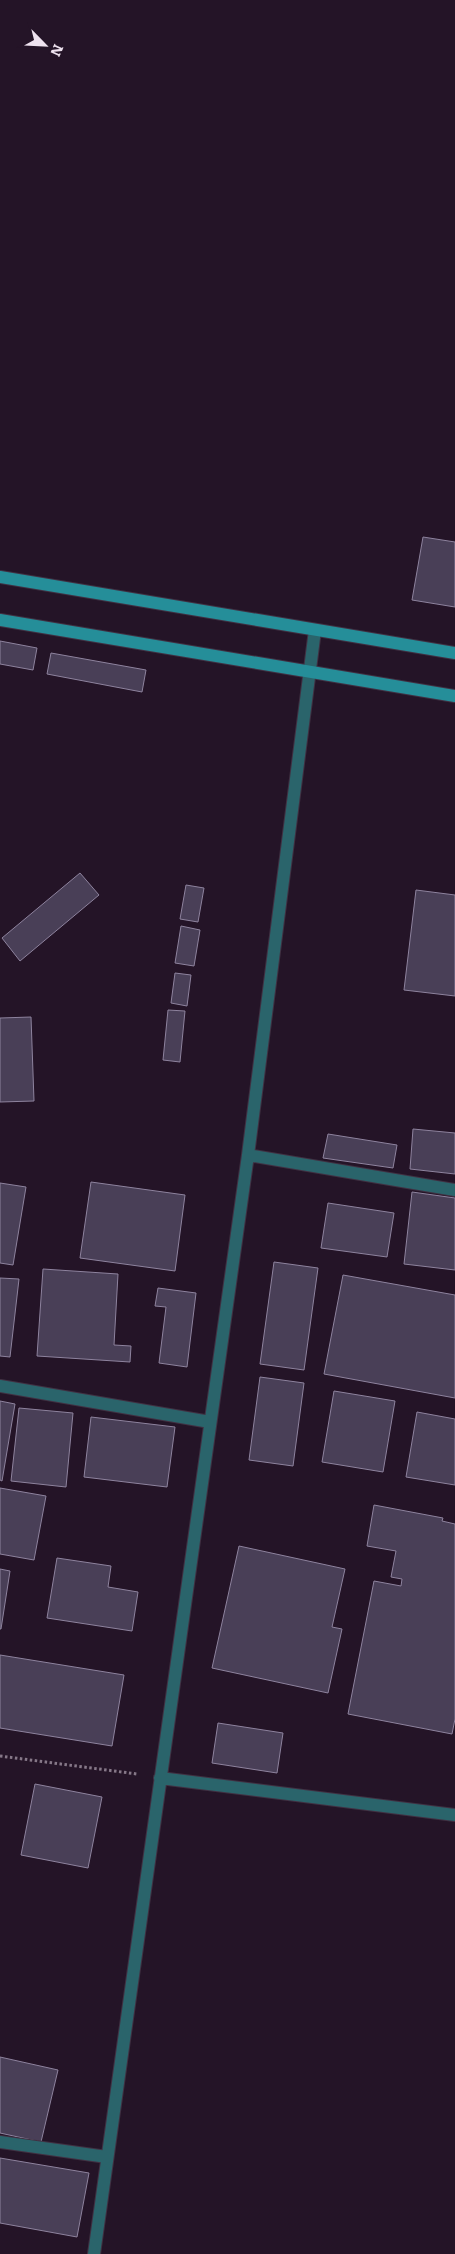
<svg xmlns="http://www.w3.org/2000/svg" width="455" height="2254" font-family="Literata,serif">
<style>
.building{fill:#493f57;stroke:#8e839e}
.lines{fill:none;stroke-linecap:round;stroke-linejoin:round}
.minor-casing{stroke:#403143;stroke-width:14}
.secondary-casing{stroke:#403143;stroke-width:14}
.path{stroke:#867888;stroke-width:3;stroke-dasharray:2.5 2.5;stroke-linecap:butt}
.minor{stroke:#2a646b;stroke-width:12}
.secondary{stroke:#258e99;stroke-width:12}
</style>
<rect width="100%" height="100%" fill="#241427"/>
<path class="building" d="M 423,537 L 455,542 L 455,607 L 412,600 Z
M 0,641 L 37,648 L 33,670 L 0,664 Z
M 51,653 L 146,670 L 142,692 L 47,674 Z
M 80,873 L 99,895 L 20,961 L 2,938 Z
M 186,885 L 204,888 L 198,922 L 180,919 Z
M 416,890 L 455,895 L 455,996 L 404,990 Z
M 181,926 L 200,930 L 194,966 L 175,963 Z
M 175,973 L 191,975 L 187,1006 L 171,1003 Z
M 168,1010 L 185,1011 L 180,1062 L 163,1060 Z
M 31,1017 L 34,1101 L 0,1102 L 0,1018 Z
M 413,1129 L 455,1133 L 455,1174 L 410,1169 Z
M 328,1134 L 397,1145 L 393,1168 L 323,1158 Z
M 91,1182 L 185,1195 L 175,1271 L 80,1258 Z
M 0,1183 L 26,1187 L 13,1265 L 0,1263 Z
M 412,1192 L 455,1198 L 455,1270 L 404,1264 Z
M 328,1203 L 394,1213 L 387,1257 L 321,1248 Z
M 274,1262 L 318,1268 L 304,1370 L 260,1364 Z
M 43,1269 L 118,1274 L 114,1345 L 131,1346 L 130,1362 L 37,1356 Z
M 343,1275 L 455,1295 L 455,1398 L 324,1374 Z
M 0,1278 L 19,1279 L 10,1357 L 0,1356 Z
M 158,1288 L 196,1293 L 187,1367 L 159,1363 L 166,1307 L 155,1306 Z
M 260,1377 L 304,1383 L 293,1466 L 249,1460 Z
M 334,1391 L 395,1401 L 383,1472 L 322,1462 Z
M 0,1401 L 15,1404 L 2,1481 L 0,1480 Z
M 19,1408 L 73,1413 L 66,1487 L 11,1481 Z
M 417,1412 L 455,1419 L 455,1485 L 406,1477 Z
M 91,1417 L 175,1427 L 167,1487 L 84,1477 Z
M 0,1488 L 46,1496 L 34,1560 L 0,1554 Z
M 374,1505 L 443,1518 L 442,1521 L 455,1524 L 455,1719 L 452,1734 L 348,1714 L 374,1581 L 401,1586 L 402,1579 L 391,1577 L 396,1551 L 367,1546 Z
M 239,1546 L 345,1569 L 332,1627 L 342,1629 L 328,1693 L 212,1668 Z
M 57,1558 L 111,1566 L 108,1587 L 138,1592 L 132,1631 L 47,1618 Z
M 0,1569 L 10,1571 L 1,1629 L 0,1629 Z
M 0,1655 L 124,1675 L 112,1746 L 0,1728 Z
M 218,1723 L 283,1733 L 277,1773 L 212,1763 Z
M 35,1784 L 102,1797 L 88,1868 L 21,1855 Z
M 0,2057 L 58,2070 L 41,2142 L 0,2133 Z
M 0,2158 L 89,2173 L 77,2237 L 0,2223 Z"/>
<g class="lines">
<g class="minor-casing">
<path id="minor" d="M 248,1155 L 455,1190
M 0,1386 L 210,1422
M 160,1778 L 455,1815
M 0,2142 L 107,2157
M 94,2254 L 248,1155 L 315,630"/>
</g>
<g class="secondary-casing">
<path id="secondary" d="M 0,577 L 455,653
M 0,620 L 455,696"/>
</g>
<path class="path" d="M 0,1756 L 137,1774"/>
<use href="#minor" class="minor"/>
<use href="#secondary" class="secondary"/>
</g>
<g transform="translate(45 45) rotate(114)" stroke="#241427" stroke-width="4" paint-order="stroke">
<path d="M0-4L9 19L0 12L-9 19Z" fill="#eee2ef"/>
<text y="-8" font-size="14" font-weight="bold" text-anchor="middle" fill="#eee2ef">N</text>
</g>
</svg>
